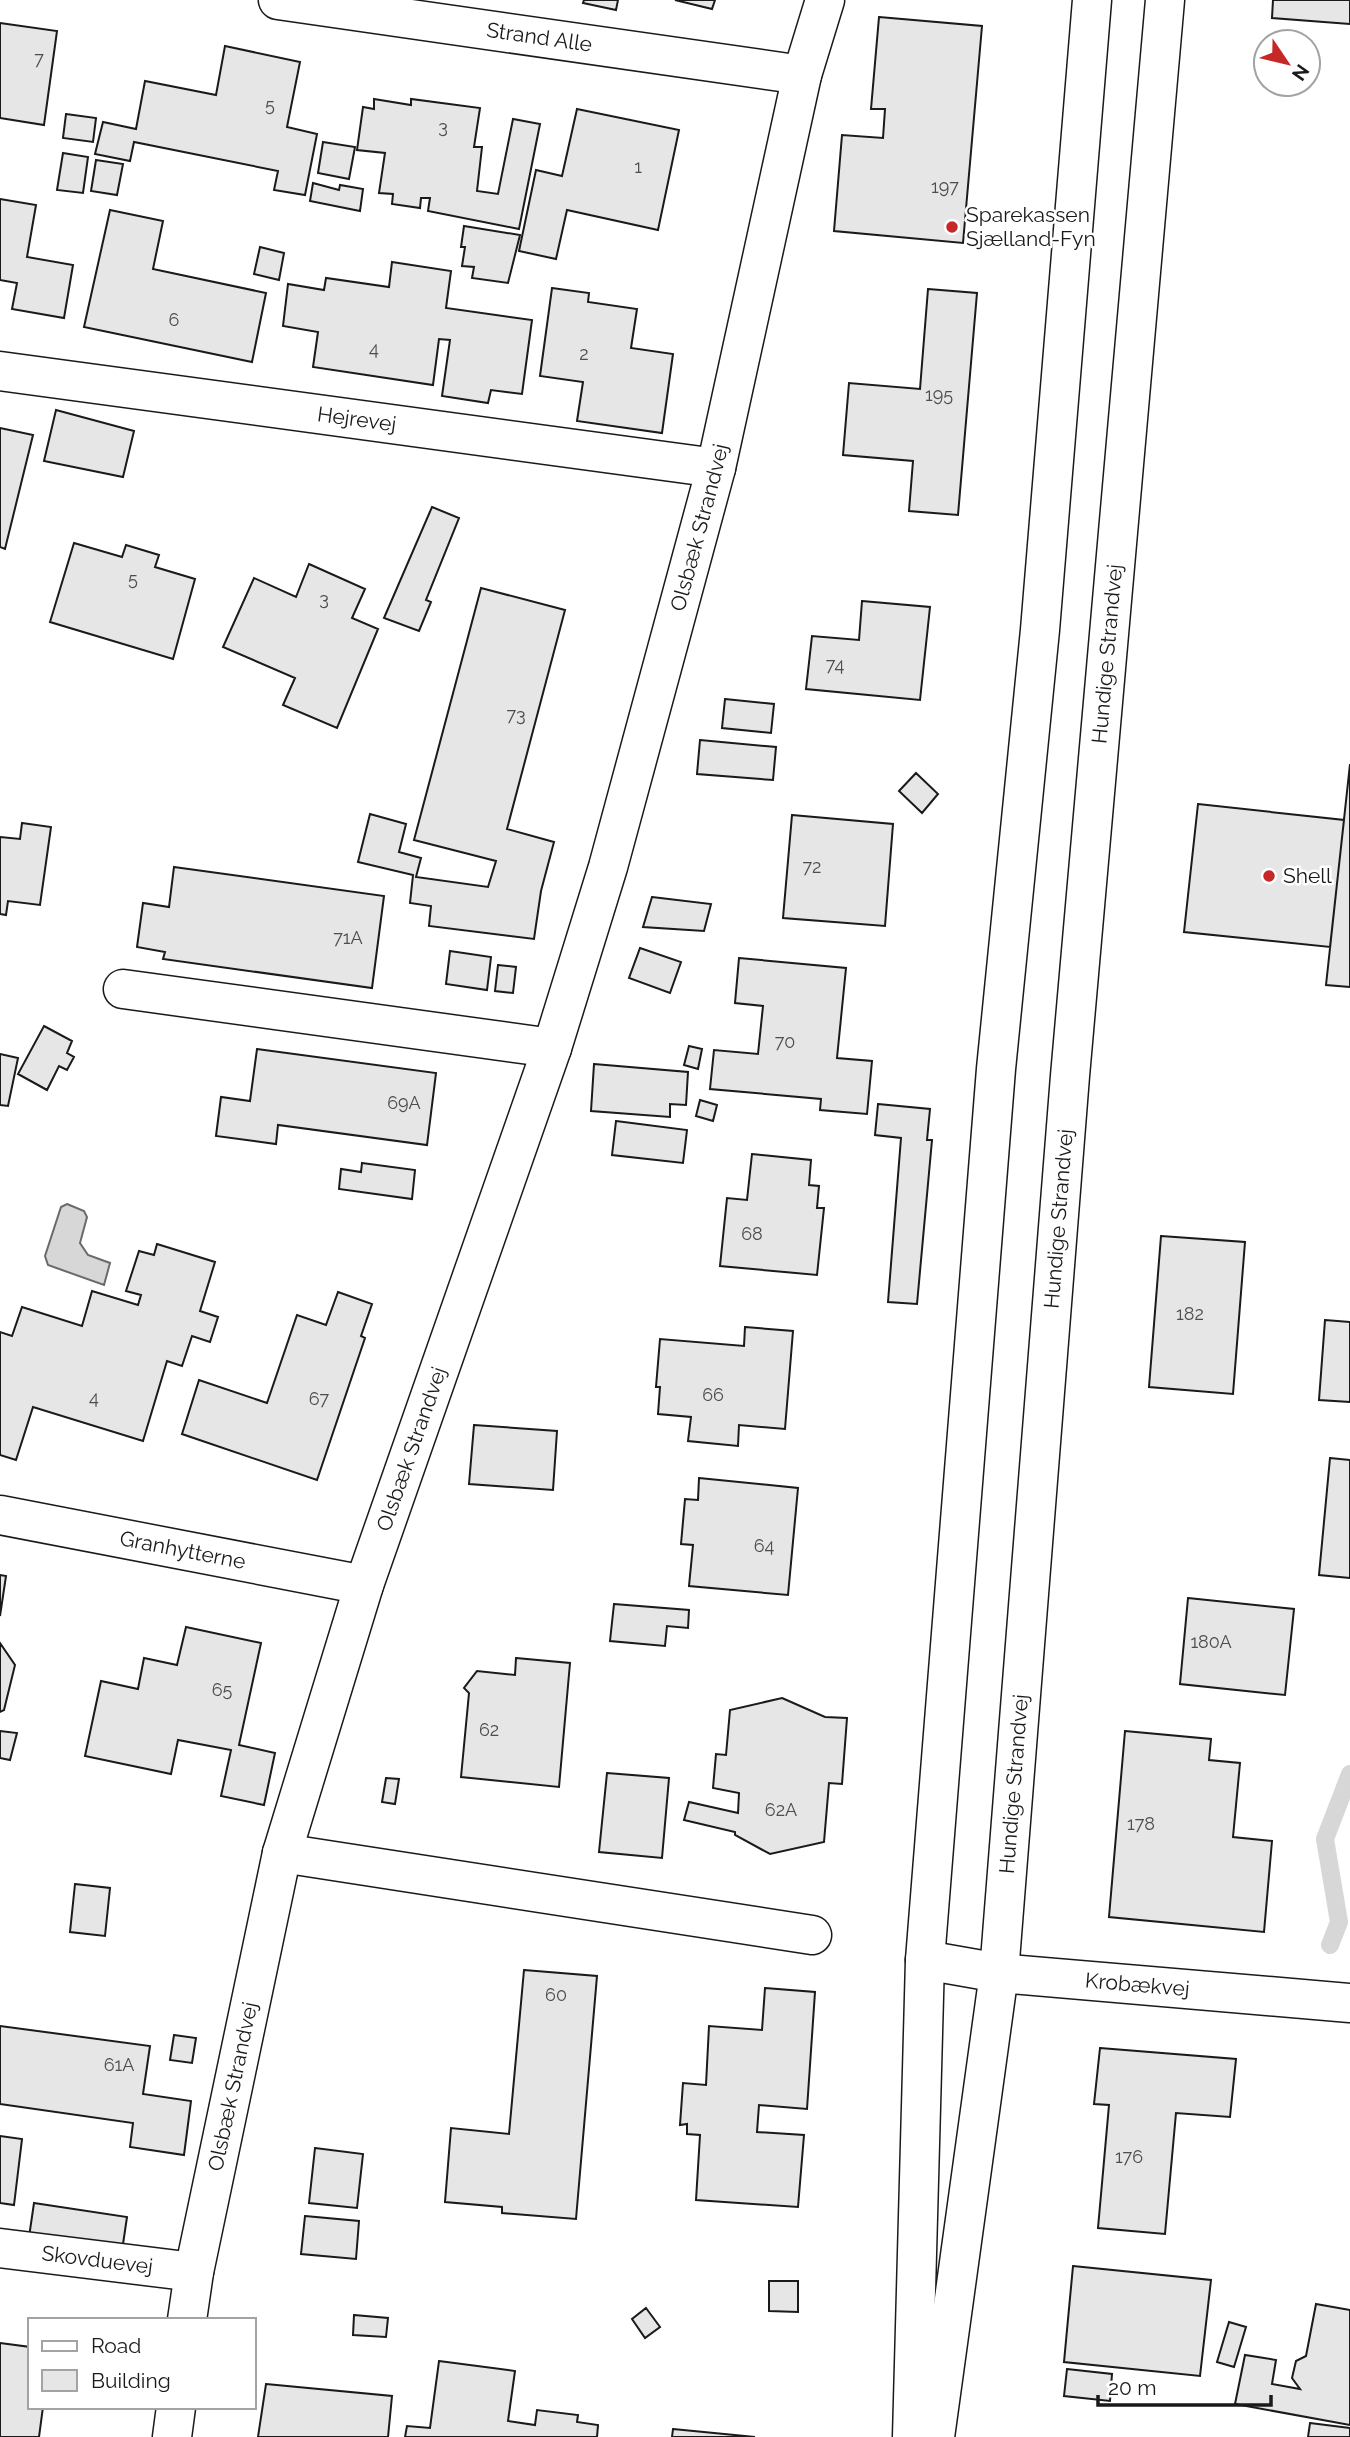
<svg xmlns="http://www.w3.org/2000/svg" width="1350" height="2437" font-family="Raleway,sans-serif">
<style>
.water{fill:#d7d7d7;stroke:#6a6a6a;stroke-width:2}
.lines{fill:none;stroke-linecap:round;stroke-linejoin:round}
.stream{stroke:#d7d7d7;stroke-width:18}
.building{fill:#e6e6e6;stroke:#1a1a1a;stroke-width:2}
.minor-casing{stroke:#1a1a1a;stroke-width:41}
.major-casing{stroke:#1a1a1a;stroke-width:41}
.minor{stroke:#fff;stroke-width:38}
.major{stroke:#fff;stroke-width:38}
.poi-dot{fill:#c62828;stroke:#fff;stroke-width:2.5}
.labels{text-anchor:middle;stroke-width:5;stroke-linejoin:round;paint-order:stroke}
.number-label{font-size:18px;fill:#4d4d4d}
.street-label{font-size:21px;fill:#1a1a1a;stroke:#fff}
.poi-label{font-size:21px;fill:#1a1a1a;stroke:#fff;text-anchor:start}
</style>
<rect width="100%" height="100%" fill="#fff"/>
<path class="water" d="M 67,1204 L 84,1211 L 87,1217 L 80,1243 L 88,1255 L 110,1263 L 104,1285 L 48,1265 L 45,1256 L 61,1207 Z"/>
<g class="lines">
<path class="stream" d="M 1330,1945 L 1339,1922 L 1325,1839 L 1350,1774"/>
</g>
<path class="building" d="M 584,0 L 618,0 L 616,10 L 583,3 Z
M 675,0 L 715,0 L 712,9 Z
M 1273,0 L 1350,0 L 1350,24 L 1272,18 Z
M 879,17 L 982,26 L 963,243 L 834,231 L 842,135 L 883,138 L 885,109 L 871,109 Z
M 0,23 L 57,31 L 44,125 L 0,118 Z
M 225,46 L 300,62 L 287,127 L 317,134 L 305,195 L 274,190 L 278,171 L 134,142 L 130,161 L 95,154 L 103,122 L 136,129 L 145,81 L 216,95 Z
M 374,99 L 411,105 L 411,99 L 480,108 L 474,147 L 482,147 L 477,191 L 498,194 L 513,119 L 540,124 L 519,229 L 428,211 L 430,198 L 421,198 L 420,208 L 392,204 L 393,194 L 379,193 L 385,153 L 357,150 L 363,107 L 374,109 Z
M 577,109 L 679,130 L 658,230 L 567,210 L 556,259 L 519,251 L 536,170 L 562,176 Z
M 66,114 L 96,118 L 93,142 L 63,138 Z
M 323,142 L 355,147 L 349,179 L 318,173 Z
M 63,153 L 88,157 L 83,193 L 57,190 Z
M 96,160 L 123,164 L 117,195 L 91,191 Z
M 313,183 L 339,190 L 340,185 L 363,189 L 360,211 L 310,201 Z
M 0,199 L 36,205 L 27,257 L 73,265 L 64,318 L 12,309 L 17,283 L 0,280 Z
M 110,210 L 163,221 L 153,269 L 266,293 L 252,362 L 84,327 Z
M 464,226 L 520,235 L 508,283 L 472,278 L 474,267 L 462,266 L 465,247 L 461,247 Z
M 260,247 L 284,253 L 279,280 L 254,274 Z
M 392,262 L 451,271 L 446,308 L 532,320 L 522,394 L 491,390 L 488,403 L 442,396 L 450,340 L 439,339 L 433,385 L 313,367 L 318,332 L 283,326 L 288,284 L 324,290 L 326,278 L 389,287 Z
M 552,288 L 589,293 L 588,302 L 637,309 L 631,348 L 673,354 L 662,433 L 577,421 L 583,382 L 540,376 Z
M 928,289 L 977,293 L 958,515 L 909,511 L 913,461 L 843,455 L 849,383 L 920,389 Z
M 56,410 L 134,431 L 123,477 L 44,461 Z
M 0,428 L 33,435 L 5,549 L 0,547 Z
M 432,507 L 459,518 L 426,600 L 431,602 L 419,631 L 384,618 Z
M 74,543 L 122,557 L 126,545 L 159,555 L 155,567 L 195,579 L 173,659 L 50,622 Z
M 309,564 L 365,589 L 352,618 L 378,629 L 337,728 L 283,705 L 295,678 L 223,647 L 254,578 L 296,597 Z
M 481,588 L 565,610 L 507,829 L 554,842 L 541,891 L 534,939 L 429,926 L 431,906 L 410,903 L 413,875 L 358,862 L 370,814 L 406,824 L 399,852 L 421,858 L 416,877 L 488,887 L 496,861 L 414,840 Z
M 862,601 L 930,607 L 920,700 L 806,689 L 812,636 L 859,640 Z
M 725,699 L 774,704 L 771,733 L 722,728 Z
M 700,740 L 776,747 L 773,780 L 697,774 Z
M 1350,764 L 1350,987 L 1326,985 Z
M 916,773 L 938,794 L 922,813 L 899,791 Z
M 1198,804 L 1344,820 L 1330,947 L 1184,932 Z
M 792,815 L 893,824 L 885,926 L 783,918 Z
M 22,823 L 51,827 L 40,905 L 8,901 L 6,915 L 0,914 L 0,837 L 20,839 Z
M 174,867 L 384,896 L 372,988 L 163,959 L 165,952 L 137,947 L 143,903 L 169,907 Z
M 652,897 L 711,904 L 704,931 L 643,927 Z
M 640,948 L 681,962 L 670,993 L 629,978 Z
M 450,951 L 491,957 L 487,990 L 446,984 Z
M 739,958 L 846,968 L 837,1058 L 872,1061 L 867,1114 L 820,1110 L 821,1099 L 710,1089 L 714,1050 L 758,1054 L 763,1006 L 735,1003 Z
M 498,965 L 516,967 L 513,993 L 495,991 Z
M 44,1026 L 72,1041 L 67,1053 L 74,1057 L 67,1070 L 59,1066 L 47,1090 L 18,1074 Z
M 689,1046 L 702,1049 L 698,1069 L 684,1065 Z
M 257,1049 L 436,1073 L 427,1145 L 278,1125 L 276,1144 L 216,1136 L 221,1097 L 250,1101 Z
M 0,1054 L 18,1058 L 8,1106 L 0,1105 Z
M 594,1064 L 688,1072 L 686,1105 L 670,1104 L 670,1117 L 591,1111 Z
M 700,1100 L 717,1105 L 713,1121 L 696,1116 Z
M 878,1104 L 930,1109 L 927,1140 L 932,1140 L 917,1304 L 888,1302 L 901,1138 L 875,1135 Z
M 616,1121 L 687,1130 L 683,1163 L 612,1155 Z
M 752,1154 L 811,1160 L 809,1185 L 819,1186 L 817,1208 L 824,1208 L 817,1275 L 720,1266 L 727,1198 L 747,1200 Z
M 362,1163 L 415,1170 L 412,1199 L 339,1189 L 341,1169 L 361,1172 Z
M 1161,1236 L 1245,1242 L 1233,1394 L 1149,1387 Z
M 157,1244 L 215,1262 L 200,1311 L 218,1317 L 210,1342 L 192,1336 L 182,1366 L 167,1361 L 143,1441 L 33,1407 L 16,1460 L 0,1455 L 0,1332 L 12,1336 L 22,1307 L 82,1326 L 92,1291 L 138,1305 L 141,1295 L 126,1291 L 139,1251 L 154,1255 Z
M 338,1292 L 372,1304 L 361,1336 L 365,1338 L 317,1480 L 182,1434 L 199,1380 L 267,1403 L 297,1315 L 326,1325 Z
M 1325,1320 L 1350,1322 L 1350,1402 L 1319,1400 Z
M 745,1327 L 793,1331 L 785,1429 L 739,1425 L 738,1446 L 688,1441 L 691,1417 L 658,1414 L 660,1387 L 656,1387 L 660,1339 L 744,1346 Z
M 474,1425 L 557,1431 L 553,1490 L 469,1484 Z
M 1330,1458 L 1350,1460 L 1350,1578 L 1319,1575 Z
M 699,1478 L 798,1488 L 788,1595 L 689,1586 L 693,1545 L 681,1544 L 685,1499 L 698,1500 Z
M 0,1575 L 6,1576 L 0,1616 Z
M 1188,1598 L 1294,1609 L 1285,1695 L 1180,1684 Z
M 614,1604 L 689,1610 L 688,1628 L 667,1626 L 665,1646 L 610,1641 Z
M 186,1627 L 261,1643 L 239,1745 L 275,1753 L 264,1805 L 221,1796 L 231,1750 L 178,1740 L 171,1774 L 85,1756 L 101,1681 L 138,1689 L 144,1658 L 177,1665 Z
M 0,1643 L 15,1665 L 4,1710 L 0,1712 Z
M 516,1658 L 570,1663 L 559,1787 L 461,1777 L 469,1693 L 464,1688 L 477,1671 L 515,1675 Z
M 782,1698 L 825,1717 L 847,1718 L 842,1784 L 829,1783 L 824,1842 L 770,1854 L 735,1835 L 735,1832 L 684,1820 L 689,1802 L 738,1813 L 739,1793 L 713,1788 L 716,1754 L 726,1755 L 730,1710 Z
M 0,1731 L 17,1733 L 10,1760 L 0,1758 Z
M 1125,1731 L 1211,1739 L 1209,1760 L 1240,1763 L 1233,1837 L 1272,1841 L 1264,1932 L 1109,1917 Z
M 607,1773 L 669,1778 L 662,1858 L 599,1852 Z
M 386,1778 L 399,1779 L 395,1804 L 382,1802 Z
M 75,1884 L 110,1888 L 105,1936 L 70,1932 Z
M 524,1970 L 597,1976 L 576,2219 L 502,2213 L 502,2207 L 445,2202 L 451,2128 L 509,2134 Z
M 765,1988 L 815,1992 L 807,2109 L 759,2105 L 757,2132 L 804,2135 L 798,2207 L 696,2200 L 700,2135 L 687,2134 L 687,2124 L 680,2125 L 683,2083 L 706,2085 L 709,2026 L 762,2030 Z
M 0,2026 L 150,2046 L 143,2094 L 191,2101 L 184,2155 L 130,2147 L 133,2123 L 0,2104 Z
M 174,2035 L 196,2038 L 192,2063 L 170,2060 Z
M 1100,2048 L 1236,2059 L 1230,2117 L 1176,2113 L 1165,2234 L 1098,2228 L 1109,2105 L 1094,2104 Z
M 0,2136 L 22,2139 L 14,2205 L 0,2203 Z
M 315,2148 L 363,2154 L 357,2208 L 309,2203 Z
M 34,2203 L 127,2217 L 122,2251 L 29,2237 Z
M 305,2216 L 359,2221 L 356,2259 L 301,2254 Z
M 1073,2266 L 1211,2280 L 1200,2376 L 1064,2362 Z
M 769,2281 L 798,2281 L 798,2312 L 769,2311 Z
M 1316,2304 L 1350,2310 L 1350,2425 L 1235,2404 L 1245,2355 L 1276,2360 L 1272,2384 L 1300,2389 L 1292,2378 L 1296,2361 L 1306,2356 Z
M 646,2308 L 660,2327 L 645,2338 L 632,2319 Z
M 354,2315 L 388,2318 L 386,2337 L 353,2335 Z
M 1229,2322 L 1246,2327 L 1234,2367 L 1217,2362 Z
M 0,2343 L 30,2347 L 30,2407 L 43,2407 L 39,2437 L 0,2437 Z
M 439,2361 L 515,2371 L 508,2421 L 535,2425 L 537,2410 L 578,2415 L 577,2422 L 598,2425 L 597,2437 L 405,2437 L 407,2426 L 430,2428 Z
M 1067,2369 L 1112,2374 L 1110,2401 L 1064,2396 Z
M 266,2384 L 392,2396 L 388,2437 L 258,2437 Z
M 1310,2423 L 1350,2428 L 1350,2437 L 1308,2437 Z
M 673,2429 L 755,2437 L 672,2437 Z"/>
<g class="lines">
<g class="minor-casing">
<g id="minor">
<path id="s1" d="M 278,0 L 802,75"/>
<path id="s2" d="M 0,371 L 716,468"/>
<path d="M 123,989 L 552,1048"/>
<path id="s3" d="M 0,1515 L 364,1585"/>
<path d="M 282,1853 L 812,1935"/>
<path id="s4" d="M 925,1960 L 999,1973 L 1350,2003"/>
<path id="s5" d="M 0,2248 L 194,2272"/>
<path id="s6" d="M 187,2320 L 194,2272 L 282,1853 L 364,1585 L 552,1048 L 608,867 L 716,468 L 802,75 L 825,0"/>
<path d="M 172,2437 L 176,2407"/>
</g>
</g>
<g class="major-casing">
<g id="major">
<path d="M 912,2437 L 925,1960 L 996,1069 L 1040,630 L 1092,0"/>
<path id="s7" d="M 935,2437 L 999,1973 L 1070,1076 L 1165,0"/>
</g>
</g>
<use href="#minor" class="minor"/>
<use href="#major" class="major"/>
</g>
<g class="poi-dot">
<circle cx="952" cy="227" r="7"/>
<circle cx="1269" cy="876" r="7"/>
</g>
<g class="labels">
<g class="number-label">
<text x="39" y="65">7</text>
<text x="270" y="111">5</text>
<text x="443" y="133">3</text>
<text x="638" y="173">1</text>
<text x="945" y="193">197</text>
<text x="174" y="326">6</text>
<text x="374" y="355">4</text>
<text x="584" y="360">2</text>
<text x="939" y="401">195</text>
<text x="133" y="585">5</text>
<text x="324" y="605">3</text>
<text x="835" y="671">74</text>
<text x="516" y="721">73</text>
<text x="812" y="873">72</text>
<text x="348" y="944">71A</text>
<text x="785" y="1048">70</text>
<text x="404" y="1109">69A</text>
<text x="752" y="1240">68</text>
<text x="1190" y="1320">182</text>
<text x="713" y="1401">66</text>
<text x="94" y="1404">4</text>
<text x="319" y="1405">67</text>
<text x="764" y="1552">64</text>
<text x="1211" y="1648">180A</text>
<text x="222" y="1696">65</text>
<text x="489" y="1736">62</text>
<text x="781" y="1816">62A</text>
<text x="1141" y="1830">178</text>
<text x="556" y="2001">60</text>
<text x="119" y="2071">61A</text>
<text x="1129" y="2163">176</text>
</g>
<g class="street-label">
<text dy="7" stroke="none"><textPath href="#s1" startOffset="264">Strand Alle</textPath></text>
<text dy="7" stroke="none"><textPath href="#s2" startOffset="360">Hejrevej</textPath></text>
<text dy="7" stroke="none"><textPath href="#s6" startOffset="1867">Olsbæk Strandvej</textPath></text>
<text dy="7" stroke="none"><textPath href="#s7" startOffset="1792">Hundige Strandvej</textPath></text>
<text dy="7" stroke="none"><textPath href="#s7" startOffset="1225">Hundige Strandvej</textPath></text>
<text dy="7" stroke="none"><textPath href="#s6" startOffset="901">Olsbæk Strandvej</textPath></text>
<text dy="7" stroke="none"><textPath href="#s3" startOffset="186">Granhytterne</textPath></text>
<text dy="7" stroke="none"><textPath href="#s7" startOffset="658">Hundige Strandvej</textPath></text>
<text dy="7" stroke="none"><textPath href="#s4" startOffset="214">Krobækvej</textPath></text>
<text dy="7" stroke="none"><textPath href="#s6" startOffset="238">Olsbæk Strandvej</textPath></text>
<text dy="7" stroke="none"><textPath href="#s5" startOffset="98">Skovduevej</textPath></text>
</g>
<g class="poi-label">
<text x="966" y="222">Sparekassen<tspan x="966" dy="24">Sjælland-Fyn</tspan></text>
<text x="1283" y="883">Shell</text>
</g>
</g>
<rect x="28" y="2318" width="228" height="91" fill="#ffffff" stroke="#a3a3a3" stroke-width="2"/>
<rect x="42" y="2341" width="35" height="10" fill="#ffffff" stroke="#a3a3a3" stroke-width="2"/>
<text x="91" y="2353" font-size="21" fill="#1a1a1a">Road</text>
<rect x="42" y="2370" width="35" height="21" fill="#e6e6e6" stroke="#a3a3a3" stroke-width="2"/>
<text x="91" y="2388" font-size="21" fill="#1a1a1a">Building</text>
<g transform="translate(1287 63) rotate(125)"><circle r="33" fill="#ffffff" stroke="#a3a3a3" stroke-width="2"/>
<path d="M0-5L12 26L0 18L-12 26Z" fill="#c62828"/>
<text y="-10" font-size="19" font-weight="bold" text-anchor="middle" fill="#1a1a1a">N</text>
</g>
<path d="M1098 2395v10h173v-10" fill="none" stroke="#1a1a1a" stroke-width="3.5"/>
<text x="1108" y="2395" font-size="21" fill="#1a1a1a" stroke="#ffffff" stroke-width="5" paint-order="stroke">20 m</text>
</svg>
